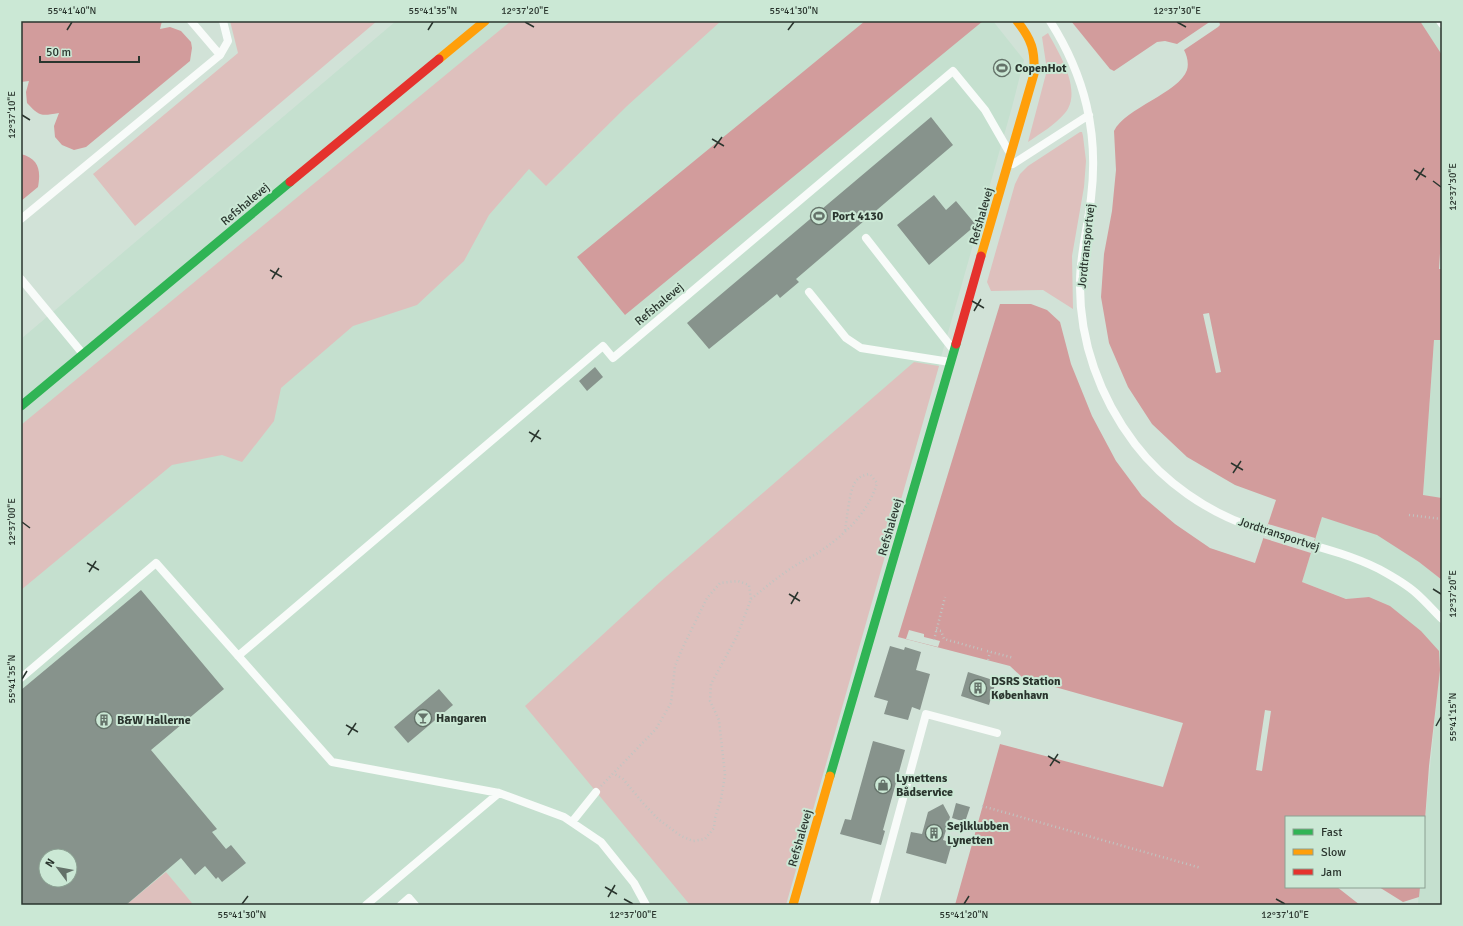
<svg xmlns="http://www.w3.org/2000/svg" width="1463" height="926" font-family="Signika,sans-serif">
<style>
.built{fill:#c5e0cf;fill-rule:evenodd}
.green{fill:#dec0bd}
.water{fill:#d29c9c}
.pier{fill:#d1e2d7}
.building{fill:#87938c;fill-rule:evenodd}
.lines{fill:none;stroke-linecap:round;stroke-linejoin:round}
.path{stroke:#c0c5c2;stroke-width:2.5;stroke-dasharray:1 3;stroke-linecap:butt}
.lane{stroke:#f8fbf9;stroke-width:8}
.fast{stroke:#30b455;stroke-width:9}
.slow{stroke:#ff9f0a;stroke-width:9}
.jam{stroke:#e5322d;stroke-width:9}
.ticks{fill:none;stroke:#2a352e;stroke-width:1.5}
.labels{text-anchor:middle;stroke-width:4;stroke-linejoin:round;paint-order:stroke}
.poi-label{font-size:12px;font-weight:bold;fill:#2a352e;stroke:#cbe8d5;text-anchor:start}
.street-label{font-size:12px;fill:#2a352e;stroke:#cbe8d5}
.neatline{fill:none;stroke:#2a352e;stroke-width:1.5}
.ticks-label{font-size:10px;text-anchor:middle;fill:#2a352e}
</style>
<rect width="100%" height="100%" fill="#d1e2d7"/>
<path class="built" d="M 396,21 L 993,21 L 1024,60 L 1012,107 L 967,266 L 785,905 L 21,905 L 21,339 ZM 46,856 L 70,856 L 70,880 L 46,880 Z
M 1420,21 L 1442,21 L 1442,55 Z
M 1434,340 L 1442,340 L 1442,498 L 1423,496 Z
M 1322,517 L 1377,534 L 1419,562 L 1442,580 L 1442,905 L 1418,905 L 1419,887 L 1424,887 L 1424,831 L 1438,687 L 1369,597 L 1347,599 L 1302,582 Z"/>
<path class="green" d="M 230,21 L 377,21 L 135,226 L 93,174 L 238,53 Z
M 511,21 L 721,21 L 627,106 L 546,186 L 529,169 L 489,215 L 464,261 L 417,305 L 353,326 L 281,388 L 274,421 L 242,462 L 222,455 L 172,465 L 21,590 L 21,425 Z
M 1048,33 C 1059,53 1083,91 1065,113 C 1055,125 1041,133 1028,142 L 1047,70 L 1042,37 Z
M 1080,132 L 1082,132 L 1083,136 L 1086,161 L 1084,187 L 1072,256 L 1073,309 L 1043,290 L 991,291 L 987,282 L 1015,184 L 1020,174 L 1028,166 Z
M 914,362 L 939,366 L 786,905 L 690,905 L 525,706 L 660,582 Z
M 166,872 L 192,903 L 190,905 L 126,905 Z"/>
<path class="water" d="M 21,21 L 162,21 L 160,29 L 170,27 L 181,31 L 191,42 L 192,48 L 190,61 L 86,147 L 74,150 L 62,145 L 55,137 L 54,126 L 59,113 C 41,116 40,117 27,103 L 26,92 L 29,81 L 21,82 Z
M 865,21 L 983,21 L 625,315 L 577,257 Z
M 1071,21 L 1211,21 L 1177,44 L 1165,41 L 1157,42 L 1114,71 L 1110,69 Z
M 1219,21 L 1420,21 L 1442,55 L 1442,222 L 1439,269 L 1442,269 L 1442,340 L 1434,340 L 1423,495 L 1442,498 L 1442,580 L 1419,562 L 1377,535 L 1322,517 L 1302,582 L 1346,599 L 1369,597 L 1390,606 L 1421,631 L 1439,651 L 1440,670 L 1429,766 L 1424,833 L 1424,817 L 1286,817 C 1286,824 1284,842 1286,846 L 1286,887 L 1337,887 L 1360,905 L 955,905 L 1000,744 L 1163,787 L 1183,723 L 1023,678 L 1010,666 L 898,637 L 1000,304 L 1031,304 L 1047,310 L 1060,322 L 1071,364 L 1092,416 L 1116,461 L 1142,496 L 1175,524 L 1210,548 L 1255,563 L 1276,500 L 1235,485 L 1187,457 L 1152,424 L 1128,387 L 1109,343 L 1101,297 L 1104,254 L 1112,211 L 1116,170 L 1114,131 C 1125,108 1179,93 1187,70 C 1189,63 1187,56 1184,50 L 1218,27 L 1220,25 Z
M 21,154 C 39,159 41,170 38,187 L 21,201 Z
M 1379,887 L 1420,887 L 1419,897 L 1403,902 Z"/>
<path class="pier" d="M 1209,313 L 1221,372 L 1216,373 L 1203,314 Z
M 1268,524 L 1315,538 L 1311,553 L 1263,538 Z
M 909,630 L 924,634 L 924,637 L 940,641 L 938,647 L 906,639 Z
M 1265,710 L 1271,711 L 1262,771 L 1256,770 Z"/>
<path class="building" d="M 931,117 L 953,145 L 796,279 L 799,282 L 780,298 L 777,294 L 709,349 L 687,323 Z
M 934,195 L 946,210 L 956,201 L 976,225 L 929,265 L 897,225 Z
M 595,367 L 603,377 L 587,391 L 579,381 Z
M 141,590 L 224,689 L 151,750 L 217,829 L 212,832 L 226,849 L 231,845 L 246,863 L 222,882 L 218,877 L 216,879 L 205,866 L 195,875 L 181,858 L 126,905 L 21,905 L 21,690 ZM 46,856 L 70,856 L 70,880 L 46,880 Z
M 890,646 L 904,650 L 905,647 L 921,652 L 916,670 L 930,674 L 920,710 L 912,707 L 908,720 L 884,714 L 888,701 L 874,697 Z
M 968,672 L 996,681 L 989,705 L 961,696 Z
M 439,689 L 453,705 L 408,743 L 394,727 Z
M 873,741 L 905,750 L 883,830 L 885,831 L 881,845 L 840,834 L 845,819 L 851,820 Z
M 956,803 L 970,807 L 965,822 L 952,818 Z
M 943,804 L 950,817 L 943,840 L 952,843 L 946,864 L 906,853 L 911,832 L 922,834 L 928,812 Z"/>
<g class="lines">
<path class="path" d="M 1409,515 L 1442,519
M 751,599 C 766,587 781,574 798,564 C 806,559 814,556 822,550 C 846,534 869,511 877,483 L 870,474 C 864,475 860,476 856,481 C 849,489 847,520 845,531
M 936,630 L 941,631 L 944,639 L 984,650
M 934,640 L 945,597
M 987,651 L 1014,658
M 988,660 L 990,652
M 601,786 L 656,729 L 671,703 L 675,666 L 683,647 L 707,598 L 720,583 L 738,581 L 749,585 L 751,599 L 737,636 L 711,684 L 710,701 L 719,720 L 725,775 L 721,799 L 715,818 L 714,828 L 705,839 L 693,841 L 681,836 L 658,819 L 643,803 L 623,779 L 613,773
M 982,806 L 1201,868"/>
<path class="lane" d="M 1050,21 C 1085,76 1099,133 1091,198 C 1088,226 1080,254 1080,282 C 1079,341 1100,398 1135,444 C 1164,482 1207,512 1252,527 C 1294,542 1339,549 1379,569 C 1390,575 1407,585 1416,593 C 1425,601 1433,610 1442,619
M 1440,21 L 1442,24
M 220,55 L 228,41 L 223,21
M 1013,164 L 1089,115
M 21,219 L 220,55 L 191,21
M 866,238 L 952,348
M 21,279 L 83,354
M 809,292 L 846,338 L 861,348 L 950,362
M 238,656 L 603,346 L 613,358 L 953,71 L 985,110 L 1008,150
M 21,678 L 156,563 L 332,762 L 499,793 L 564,817 L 601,842 L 634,883 L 646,905
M 572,822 L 596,792
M 366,905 L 499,793
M 401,905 L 409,898 L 415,905
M 874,905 L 926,714 L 997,733"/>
<path class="fast" d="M 21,406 L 290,182
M 830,776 L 956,344"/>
<path class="slow" d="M 439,59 L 485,21
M 981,256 L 1034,74 C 1035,50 1032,40 1017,21
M 793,905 L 830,776"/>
<path class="jam" d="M 290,182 L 439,59
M 956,344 L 981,256"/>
</g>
<path class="ticks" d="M 525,22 L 534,27M 1177,22 L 1186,27M 67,30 L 72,22M 428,30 L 433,22M 788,30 L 794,22M 22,115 L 30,120M 712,139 L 724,146M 714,148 L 722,137M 1414,170 L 1426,177M 1416,180 L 1424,168M 1433,181 L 1441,187M 270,270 L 282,277M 272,279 L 279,268M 972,301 L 984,308M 974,311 L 981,299M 529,432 L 541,439M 531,442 L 539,430M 1231,463 L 1243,470M 1233,473 L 1241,461M 22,522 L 30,528M 87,563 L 99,570M 89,572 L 96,561M 1433,589 L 1441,594M 789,594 L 800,601M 791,604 L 798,592M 22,679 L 27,671M 346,725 L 358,732M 1436,726 L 1441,717M 348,735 L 356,723M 1048,756 L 1060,763M 1050,766 L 1058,754M 605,887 L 617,894M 608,897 L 615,885M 624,899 L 633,904M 1276,899 L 1285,904M 242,904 L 248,896M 964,904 L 969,896"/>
<defs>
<g id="stadium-ring" transform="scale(0.9)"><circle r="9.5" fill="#cbe8d5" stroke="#647269" stroke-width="1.5"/><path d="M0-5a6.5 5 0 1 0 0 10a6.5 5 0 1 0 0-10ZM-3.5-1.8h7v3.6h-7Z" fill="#647269"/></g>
<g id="building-ring" transform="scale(0.9)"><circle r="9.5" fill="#cbe8d5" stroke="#647269" stroke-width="1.5"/><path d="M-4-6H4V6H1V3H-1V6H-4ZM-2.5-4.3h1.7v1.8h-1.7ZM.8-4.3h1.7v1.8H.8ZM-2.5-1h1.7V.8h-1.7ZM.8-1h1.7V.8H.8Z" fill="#647269"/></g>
<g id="bar-ring" transform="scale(0.9)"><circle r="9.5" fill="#cbe8d5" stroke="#647269" stroke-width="1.5"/><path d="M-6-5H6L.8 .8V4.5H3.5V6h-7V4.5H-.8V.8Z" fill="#647269"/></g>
<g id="shop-ring" transform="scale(0.9)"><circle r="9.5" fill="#cbe8d5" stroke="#647269" stroke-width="1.5"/><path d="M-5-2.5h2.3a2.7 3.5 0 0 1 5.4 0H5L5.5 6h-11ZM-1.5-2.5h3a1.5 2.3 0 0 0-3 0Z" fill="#647269"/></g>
</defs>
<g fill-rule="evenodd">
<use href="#stadium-ring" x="1002" y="68"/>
<use href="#stadium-ring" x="819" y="216"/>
<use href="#building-ring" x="978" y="688"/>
<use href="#bar-ring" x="423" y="718"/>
<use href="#building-ring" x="104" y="720"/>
<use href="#shop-ring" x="883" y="785"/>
<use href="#building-ring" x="934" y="833"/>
</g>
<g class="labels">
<g class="poi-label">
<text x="1015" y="72">CopenHot</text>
<text x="832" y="220">Port 4130</text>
<text x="991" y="685">DSRS Station<tspan x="991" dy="14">København</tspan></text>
<text x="436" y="722">Hangaren</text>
<text x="117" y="724">B&amp;W Hallerne</text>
<text x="896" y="782">Lynettens<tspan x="896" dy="14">Bådservice</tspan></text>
<text x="947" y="830">Sejlklubben<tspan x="947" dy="14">Lynetten</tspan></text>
</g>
<g class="street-label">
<text transform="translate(245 204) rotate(-40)" y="4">Refshalevej</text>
<text transform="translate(981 216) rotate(-74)" y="4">Refshalevej</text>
<text transform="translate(1086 246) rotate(-84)" y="4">Jordtransportvej</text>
<text transform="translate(659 304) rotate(-40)" y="4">Refshalevej</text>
<text transform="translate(890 527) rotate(-74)" y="4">Refshalevej</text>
<text transform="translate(1279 534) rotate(18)" y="4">Jordtransportvej</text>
<text transform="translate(800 838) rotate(-74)" y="4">Refshalevej</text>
</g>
</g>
<rect width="1463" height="926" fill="none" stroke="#cbe8d5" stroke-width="44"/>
<rect x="1285" y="816" width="140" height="72" fill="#cbe8d5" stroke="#8ba092"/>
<rect x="1293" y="829" width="20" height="6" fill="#30b455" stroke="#8ba092"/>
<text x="1321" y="836" font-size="12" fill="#2a352e">Fast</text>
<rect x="1293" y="849" width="20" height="6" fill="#ff9f0a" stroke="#8ba092"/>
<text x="1321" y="856" font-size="12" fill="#2a352e">Slow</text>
<rect x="1293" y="869" width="20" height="6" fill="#e5322d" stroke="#8ba092"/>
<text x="1321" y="876" font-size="12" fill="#2a352e">Jam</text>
<g transform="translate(58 868) rotate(302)"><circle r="19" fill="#cbe8d5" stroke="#8ba092"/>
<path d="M0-3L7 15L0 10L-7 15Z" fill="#647269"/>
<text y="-6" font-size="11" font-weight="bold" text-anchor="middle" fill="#2a352e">N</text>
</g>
<path d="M40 56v6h99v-6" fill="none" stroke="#2a352e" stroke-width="2"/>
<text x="46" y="56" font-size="12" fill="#2a352e" stroke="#cbe8d5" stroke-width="3" paint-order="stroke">50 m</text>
<rect x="22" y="22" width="1419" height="882" class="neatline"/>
<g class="ticks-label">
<text x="72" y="14">55°41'40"N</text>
<text x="433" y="14">55°41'35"N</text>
<text x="525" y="14">12°37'20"E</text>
<text x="794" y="14">55°41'30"N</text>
<text x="1177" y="14">12°37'30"E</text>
<text transform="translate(11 115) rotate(-90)" y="4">12°37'10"E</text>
<text transform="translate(1452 187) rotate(-90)" y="4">12°37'30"E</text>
<text transform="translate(11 522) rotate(-90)" y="4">12°37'00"E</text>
<text transform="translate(1452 594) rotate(-90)" y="4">12°37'20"E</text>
<text transform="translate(11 679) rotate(-90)" y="4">55°41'35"N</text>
<text transform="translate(1452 717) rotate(-90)" y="4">55°41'15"N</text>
<text x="242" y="918">55°41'30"N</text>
<text x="633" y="918">12°37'00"E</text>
<text x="964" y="918">55°41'20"N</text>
<text x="1285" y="918">12°37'10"E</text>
</g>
</svg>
